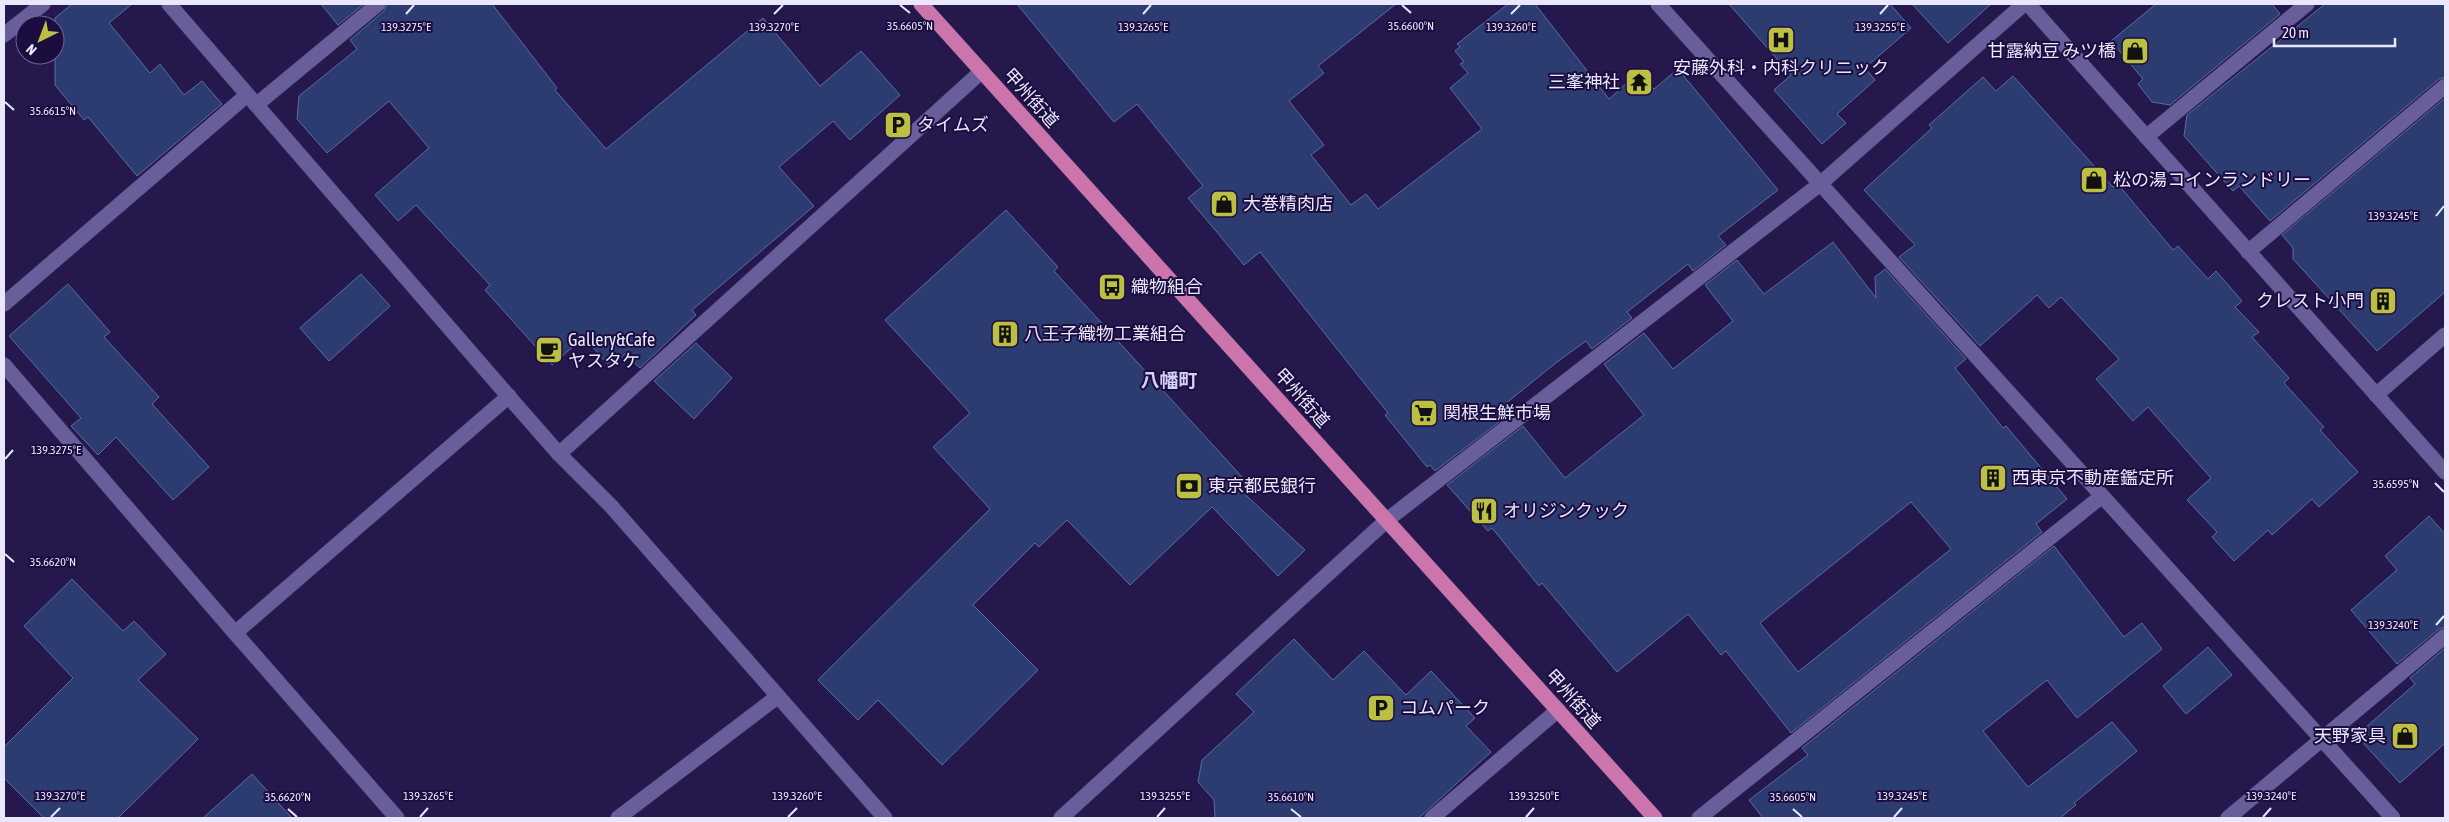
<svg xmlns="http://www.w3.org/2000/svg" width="2449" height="822" font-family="'Asap Condensed','Noto Sans JP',sans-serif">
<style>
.building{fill:#2d3c70;stroke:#5a6ca4;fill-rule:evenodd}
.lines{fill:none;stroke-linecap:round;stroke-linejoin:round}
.service-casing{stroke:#3b2e59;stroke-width:16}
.minor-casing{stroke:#3b2e59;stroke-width:16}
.tertiary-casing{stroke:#3b2e59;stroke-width:16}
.trunk-casing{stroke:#3b2e59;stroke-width:16}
.service{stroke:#685f9a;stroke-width:15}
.minor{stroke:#685f9a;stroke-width:15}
.tertiary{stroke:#685f9a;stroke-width:15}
.trunk{stroke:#cc74ac;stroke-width:15}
.ticks{fill:none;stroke:#e9e7fc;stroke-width:2}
.labels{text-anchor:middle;stroke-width:4;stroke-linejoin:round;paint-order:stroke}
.poi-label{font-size:18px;fill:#e9e7fc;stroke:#1c0d41;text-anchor:start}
.street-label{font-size:18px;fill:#e9e7fc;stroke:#1c0d41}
.neighbourhood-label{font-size:19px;font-weight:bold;fill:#d4d0f8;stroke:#1c0d41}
.ticks-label{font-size:12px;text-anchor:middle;fill:#e9e7fc;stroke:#1c0d41;stroke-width:4;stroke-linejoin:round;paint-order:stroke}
</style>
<rect width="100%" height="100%" fill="#25184c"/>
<path class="building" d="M 72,4 L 132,4 L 109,23 L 150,73 L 160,64 L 184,95 L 202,81 L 222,104 L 137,176 L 88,117 L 84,120 L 55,85 L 55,18 Z
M 321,4 L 364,4 L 338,25 Z
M 387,4 L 492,4 L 557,88 L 555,90 L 606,149 L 763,18 L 820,86 L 861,51 L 900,95 L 850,140 L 833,121 L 779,167 L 814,206 L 692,310 L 696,315 L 640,368 L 625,354 L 610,367 L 584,337 L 552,365 L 485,290 L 490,285 L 416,205 L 398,221 L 375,195 L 429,148 L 389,101 L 327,153 L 297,119 L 299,96 L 357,49 L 350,40 L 384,11 Z
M 1017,4 L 1396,4 L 1318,66 L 1324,73 L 1289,101 L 1324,145 L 1311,155 L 1351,205 L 1366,194 L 1378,209 L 1482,129 L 1450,88 L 1468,73 L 1460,64 L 1464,62 L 1455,51 L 1460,47 L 1457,44 L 1508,4 L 1535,4 L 1609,99 L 1638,73 L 1654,89 L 1678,69 L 1778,190 L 1718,236 L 1726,245 L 1693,271 L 1688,264 L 1627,312 L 1632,318 L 1592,349 L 1586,341 L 1557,362 L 1505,404 L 1512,412 L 1435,471 L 1430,465 L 1427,467 L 1385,415 L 1388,413 L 1260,252 L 1244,265 L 1216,231 L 1188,198 L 1203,186 L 1137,104 L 1114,122 Z
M 1729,4 L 1890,4 L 1911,28 L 1865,68 L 1875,80 L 1837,114 L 1846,123 L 1822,144 L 1774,90 L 1791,75 Z
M 1912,4 L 1991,4 L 1948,43 Z
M 2156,4 L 2272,4 L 2280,14 L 2170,105 L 2152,102 L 2138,84 L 2143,79 L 2111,41 Z
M 2325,4 L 2445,4 L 2445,77 L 2439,79 L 2270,221 L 2239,186 L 2233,191 L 2184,136 L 2187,115 Z
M 2013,76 L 2113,187 L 2117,183 L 2173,250 L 2178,246 L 2208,279 L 2216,271 L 2242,301 L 2235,307 L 2259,332 L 2252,337 L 2289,378 L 2284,383 L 2324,427 L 2320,430 L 2358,472 L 2319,507 L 2312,499 L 2272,535 L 2268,530 L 2234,561 L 2212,537 L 2217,532 L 2187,500 L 2211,478 L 2148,407 L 2133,421 L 2096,379 L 2119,359 L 2061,297 L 2049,308 L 2037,295 L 1980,346 L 1899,257 L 1915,245 L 1864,190 L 1932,128 L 1929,125 L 1983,77 L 1996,91 Z
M 2445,98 L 2445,292 L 2377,351 L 2293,259 L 2293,248 L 2282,235 Z
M 1006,210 L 1058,267 L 1054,271 L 1243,478 L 1235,485 L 1305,550 L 1278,576 L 1212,507 L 1130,585 L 1067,520 L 1039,547 L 1035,543 L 973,605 L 1038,670 L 942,765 L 878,700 L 858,720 L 818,680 L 990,509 L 933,447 L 970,413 L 885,320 Z
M 1833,242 L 1876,298 L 1875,277 L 1885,269 L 1966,359 L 1955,368 L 2003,428 L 2006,426 L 2067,499 L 2036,524 L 2042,532 L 1791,733 L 1726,651 L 1721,655 L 1688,614 L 1617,672 L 1542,583 L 1539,586 L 1492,528 L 1488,531 L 1447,485 L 1523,426 L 1565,478 L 1644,415 L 1604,364 L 1644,333 L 1673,369 L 1733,321 L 1705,285 L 1737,260 L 1764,294 ZM 1911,502 L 1951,549 L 1798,672 L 1760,623 Z
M 361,274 L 390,306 L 329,361 L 300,328 Z
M 68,284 L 110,332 L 104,337 L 159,397 L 152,404 L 209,467 L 173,500 L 116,437 L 98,455 L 71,426 L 81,418 L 9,336 Z
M 696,343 L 732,378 L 694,419 L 654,381 Z
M 2429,516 L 2445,534 L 2445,627 L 2439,629 L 2397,664 L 2351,610 L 2397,570 L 2385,556 Z
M 2054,546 L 2124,637 L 2142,623 L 2162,649 L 2077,718 L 2047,680 L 1983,731 L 2028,787 L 2112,722 L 2137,751 L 2074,803 L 2076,805 L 2060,818 L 1763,818 L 1749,800 L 1808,755 L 1802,748 Z
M 72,579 L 123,631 L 134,621 L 166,654 L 138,680 L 198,739 L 118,818 L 44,818 L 4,778 L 4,747 L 73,678 L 24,626 Z
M 1294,639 L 1333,680 L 1364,651 L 1406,695 L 1431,671 L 1475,718 L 1466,726 L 1491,752 L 1419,818 L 1215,818 L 1214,800 L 1198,782 L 1202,760 L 1254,712 L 1236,694 Z
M 2208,647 L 2232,675 L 2186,714 L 2163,686 Z
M 2445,648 L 2445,743 L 2400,783 L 2364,744 L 2365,728 L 2415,684 L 2410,678 Z
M 252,774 L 292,818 L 203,818 Z"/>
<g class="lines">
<g class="service-casing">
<path id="service" d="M 4,35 L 43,4
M 2146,137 L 2307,4
M 4,304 L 247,95
M 4,365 L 235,633 L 509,396
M 2376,395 L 2445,335
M 559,454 L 982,71
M 235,633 L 397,818
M 618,818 L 777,697
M 1699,818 L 2102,496"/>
</g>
<g class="minor-casing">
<path id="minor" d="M 1658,4 L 2393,818
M 2028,4 L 2445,472
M 256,105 L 378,4
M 2248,252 L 2445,86
M 1061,818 L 1387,520 L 1820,184 L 2024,4
M 1432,818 L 1558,710
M 2228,818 L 2445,636"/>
</g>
<g class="tertiary-casing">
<path id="tertiary" d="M 169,4 L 516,405 L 559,454 L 611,506 L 885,818"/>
</g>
<g class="trunk-casing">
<path id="trunk" d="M 921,4 L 1655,818"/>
</g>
<use href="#service" class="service"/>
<use href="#minor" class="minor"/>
<use href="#tertiary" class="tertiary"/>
<use href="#trunk" class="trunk"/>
</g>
<path class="ticks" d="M 900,5 L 910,13M 1402,5 L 1411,13M 406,14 L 414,5M 774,14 L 783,5M 1143,14 L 1151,5M 1511,14 L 1520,5M 1880,14 L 1888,5M 5,102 L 14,110M 2436,216 L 2444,206M 5,459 L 13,450M 2435,483 L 2444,492M 5,554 L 14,562M 2436,625 L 2444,616M 288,809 L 297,817M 1291,809 L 1301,817M 1793,809 L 1802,817M 51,817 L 60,808M 420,817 L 428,808M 788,817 L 797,808M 1157,817 L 1165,808M 1526,817 L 1534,808M 1894,817 L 1902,808M 2263,817 L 2271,808"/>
<defs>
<g id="hospital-square" transform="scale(1.4375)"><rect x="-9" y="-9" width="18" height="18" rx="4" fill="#bdbf43" stroke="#1c0d41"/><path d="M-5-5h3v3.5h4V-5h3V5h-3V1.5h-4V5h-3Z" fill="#111"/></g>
<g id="shop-square" transform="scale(1.4375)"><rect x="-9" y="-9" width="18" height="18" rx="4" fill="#bdbf43" stroke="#1c0d41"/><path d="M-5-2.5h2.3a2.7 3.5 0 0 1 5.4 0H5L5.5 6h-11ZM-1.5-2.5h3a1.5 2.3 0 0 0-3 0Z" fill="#111"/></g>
<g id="temple-square" transform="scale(1.4375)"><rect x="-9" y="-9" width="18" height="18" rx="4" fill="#bdbf43" stroke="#1c0d41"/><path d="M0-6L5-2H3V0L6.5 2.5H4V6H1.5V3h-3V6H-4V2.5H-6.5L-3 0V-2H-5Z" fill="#111"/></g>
<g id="parking-square" transform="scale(1.4375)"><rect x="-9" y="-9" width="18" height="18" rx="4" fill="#bdbf43" stroke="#1c0d41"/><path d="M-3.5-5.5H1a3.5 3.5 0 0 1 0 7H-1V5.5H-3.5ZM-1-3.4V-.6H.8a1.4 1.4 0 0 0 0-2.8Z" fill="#111"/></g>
<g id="bus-square" transform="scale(1.4375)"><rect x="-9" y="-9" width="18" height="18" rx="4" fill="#bdbf43" stroke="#1c0d41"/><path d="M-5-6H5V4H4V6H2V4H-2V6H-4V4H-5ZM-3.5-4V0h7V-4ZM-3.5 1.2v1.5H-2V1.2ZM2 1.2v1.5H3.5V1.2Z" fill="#111"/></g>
<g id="building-square" transform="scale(1.4375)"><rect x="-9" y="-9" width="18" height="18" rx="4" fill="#bdbf43" stroke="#1c0d41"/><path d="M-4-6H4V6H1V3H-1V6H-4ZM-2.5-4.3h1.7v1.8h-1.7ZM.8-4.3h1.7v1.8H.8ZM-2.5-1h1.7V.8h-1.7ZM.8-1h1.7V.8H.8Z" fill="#111"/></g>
<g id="cafe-square" transform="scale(1.4375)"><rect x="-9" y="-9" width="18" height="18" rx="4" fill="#bdbf43" stroke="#1c0d41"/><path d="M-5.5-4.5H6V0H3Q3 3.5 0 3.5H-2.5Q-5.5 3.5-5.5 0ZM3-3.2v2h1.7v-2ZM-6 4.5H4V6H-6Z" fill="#111"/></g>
<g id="supermarket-square" transform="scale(1.4375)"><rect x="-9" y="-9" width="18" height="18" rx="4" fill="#bdbf43" stroke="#1c0d41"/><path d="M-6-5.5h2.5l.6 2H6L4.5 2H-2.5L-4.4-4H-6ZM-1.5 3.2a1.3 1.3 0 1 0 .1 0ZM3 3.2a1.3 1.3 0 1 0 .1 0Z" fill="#111"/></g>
<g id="bank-square" transform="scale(1.4375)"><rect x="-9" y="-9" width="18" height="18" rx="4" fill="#bdbf43" stroke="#1c0d41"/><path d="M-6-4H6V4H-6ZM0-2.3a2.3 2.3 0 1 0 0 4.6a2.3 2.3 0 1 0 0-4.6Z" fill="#111"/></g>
<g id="restaurant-square" transform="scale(1.4375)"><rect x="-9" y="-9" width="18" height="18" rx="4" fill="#bdbf43" stroke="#1c0d41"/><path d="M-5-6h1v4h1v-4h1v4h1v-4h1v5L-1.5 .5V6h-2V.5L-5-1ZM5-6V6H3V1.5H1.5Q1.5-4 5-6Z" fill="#111"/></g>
</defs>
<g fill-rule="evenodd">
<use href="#hospital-square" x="1781" y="40"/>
<use href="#shop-square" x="2135" y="51"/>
<use href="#temple-square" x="1639" y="82"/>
<use href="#parking-square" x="898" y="125"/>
<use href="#shop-square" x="2094" y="180"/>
<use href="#shop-square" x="1224" y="204"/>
<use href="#bus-square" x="1112" y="287"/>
<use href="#building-square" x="2383" y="301"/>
<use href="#building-square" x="1005" y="334"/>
<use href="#cafe-square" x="549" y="350"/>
<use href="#supermarket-square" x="1424" y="413"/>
<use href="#building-square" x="1993" y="478"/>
<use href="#bank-square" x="1189" y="486"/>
<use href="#restaurant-square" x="1484" y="511"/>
<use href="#parking-square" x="1381" y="708"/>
<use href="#shop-square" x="2405" y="736"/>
</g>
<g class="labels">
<g class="poi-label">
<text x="2116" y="57" text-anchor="end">甘露納豆 みツ橋</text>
<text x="1781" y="74" text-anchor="middle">安藤外科・内科クリニック</text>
<text x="1620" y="88" text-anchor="end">三峯神社</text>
<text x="917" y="131">タイムズ</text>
<text x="2113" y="186">松の湯コインランドリー</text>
<text x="1243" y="210">大巻精肉店</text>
<text x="1131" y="293">織物組合</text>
<text x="2364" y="307" text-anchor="end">クレスト小門</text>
<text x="1024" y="340">八王子織物工業組合</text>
<text x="568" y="346">Gallery&amp;Cafe<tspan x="568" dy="21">ヤスタケ</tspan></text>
<text x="1443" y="419">関根生鮮市場</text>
<text x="2012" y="484">西東京不動産鑑定所</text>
<text x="1208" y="492">東京都民銀行</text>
<text x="1503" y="517">オリジンクック</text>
<text x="1400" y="714">コムパーク</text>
<text x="2386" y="742" text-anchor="end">天野家具</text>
</g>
<g class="street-label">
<text transform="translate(1031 98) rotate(48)" y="6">甲州街道</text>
<text transform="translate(1302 398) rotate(48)" y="6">甲州街道</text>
<text transform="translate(1573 699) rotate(48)" y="6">甲州街道</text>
</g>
<g class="neighbourhood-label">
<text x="1169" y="387">八幡町</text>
</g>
</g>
<g class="ticks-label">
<text x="910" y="30">35.6605°N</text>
<text x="1411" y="30">35.6600°N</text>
<text x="406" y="31">139.3275°E</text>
<text x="1143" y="31">139.3265°E</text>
<text x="1511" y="31">139.3260°E</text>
<text x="1880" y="31">139.3255°E</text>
<text x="774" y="31">139.3270°E</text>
<text x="53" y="115">35.6615°N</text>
<text x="2393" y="220">139.3245°E</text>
<text x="56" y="454">139.3275°E</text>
<text x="2396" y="488">35.6595°N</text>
<text x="53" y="566">35.6620°N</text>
<text x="2393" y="629">139.3240°E</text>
<text x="60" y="800">139.3270°E</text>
<text x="428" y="800">139.3265°E</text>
<text x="797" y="800">139.3260°E</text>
<text x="1165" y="800">139.3255°E</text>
<text x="1534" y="800">139.3250°E</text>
<text x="1902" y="800">139.3245°E</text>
<text x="2271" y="800">139.3240°E</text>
<text x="288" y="801">35.6620°N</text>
<text x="1291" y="801">35.6610°N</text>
<text x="1793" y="801">35.6605°N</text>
</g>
<rect width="2449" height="822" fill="none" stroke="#e9e7fc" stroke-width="10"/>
<g transform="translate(40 40) rotate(222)"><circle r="24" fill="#1c0d41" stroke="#6e648c"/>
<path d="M0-4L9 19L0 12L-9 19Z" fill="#bdbf43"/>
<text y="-8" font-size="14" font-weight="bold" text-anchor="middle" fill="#e9e7fc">N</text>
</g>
<path d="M2274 38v8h121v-8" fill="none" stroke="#e9e7fc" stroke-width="2.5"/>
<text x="2282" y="38" font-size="15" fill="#e9e7fc" stroke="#1c0d41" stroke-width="4" paint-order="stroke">20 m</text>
</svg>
